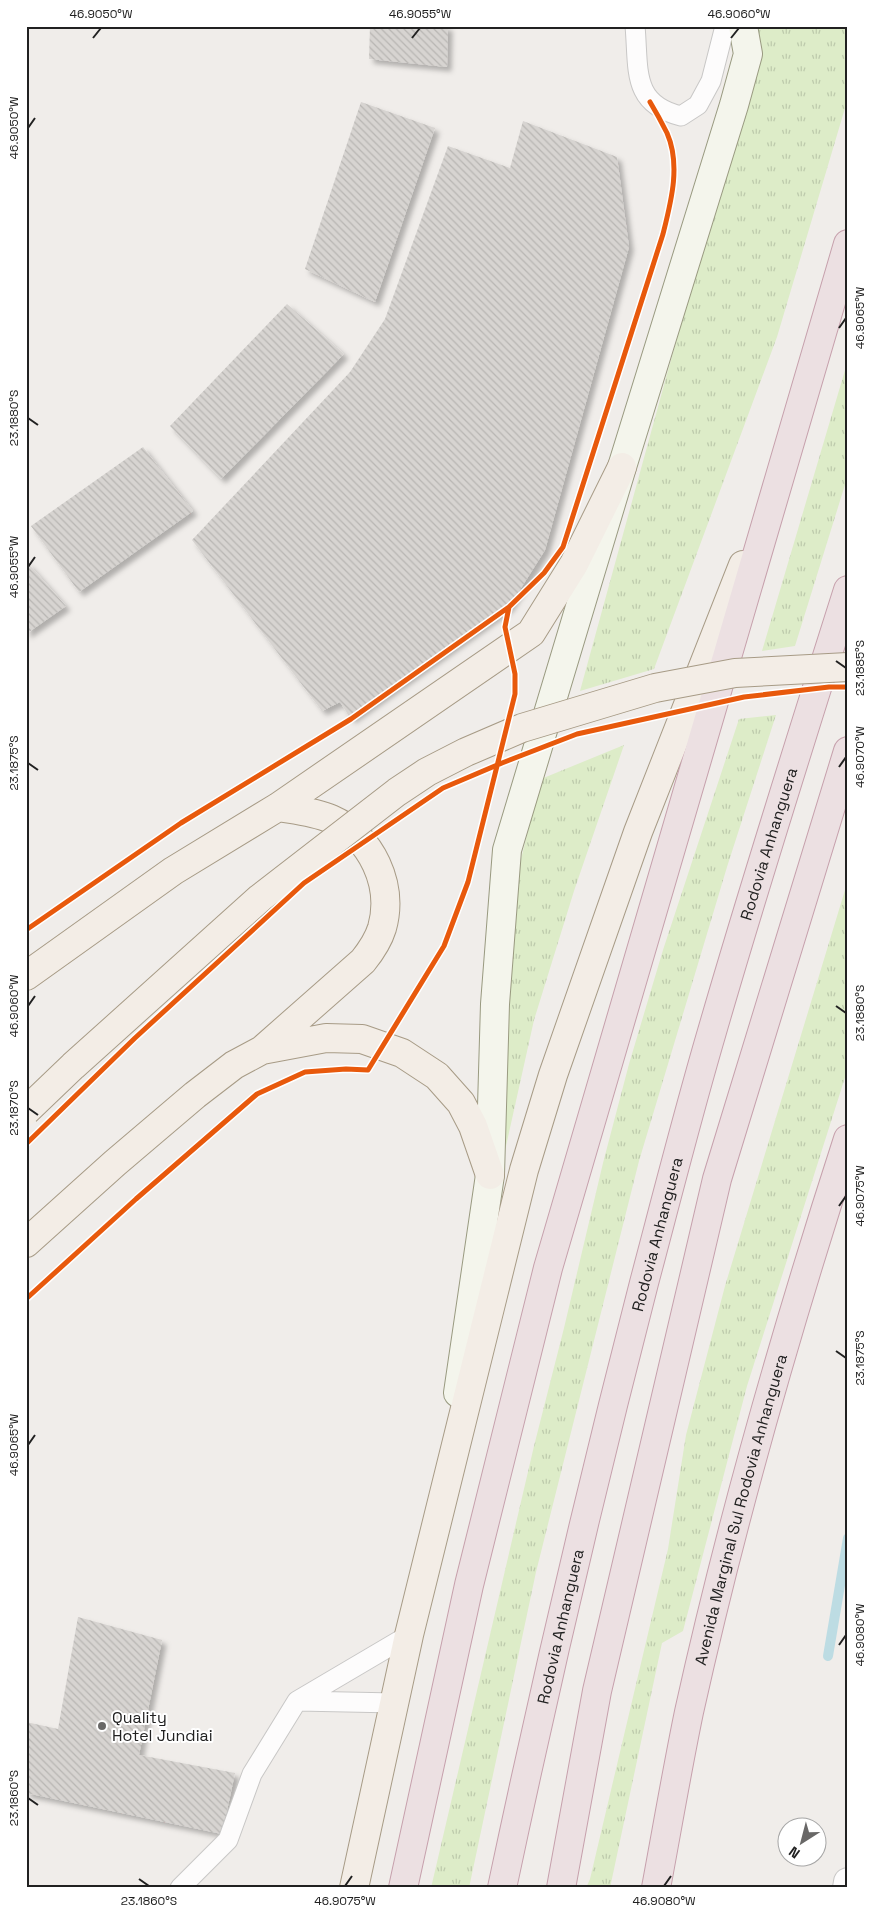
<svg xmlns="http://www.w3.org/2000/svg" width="874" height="1914" font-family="'Space Grotesk',sans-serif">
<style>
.grass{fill:url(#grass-tufts)}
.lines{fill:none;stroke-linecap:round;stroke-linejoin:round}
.stream{stroke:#bddce3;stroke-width:10}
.building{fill:url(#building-back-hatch);filter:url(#shadow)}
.lane-casing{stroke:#c8c7c6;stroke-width:21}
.street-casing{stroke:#c8c7c6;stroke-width:30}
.secondary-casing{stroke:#999a80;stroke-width:30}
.primary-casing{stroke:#a79b86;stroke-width:30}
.highway-casing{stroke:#c6a0ac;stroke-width:30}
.lane{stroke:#fdfcfc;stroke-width:19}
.street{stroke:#fdfcfc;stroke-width:28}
.secondary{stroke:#f4f5ec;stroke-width:28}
.primary{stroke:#f3ede6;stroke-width:28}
.highway{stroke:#ece0e2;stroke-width:28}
.primary-bridge-casing{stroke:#a79b86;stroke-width:30;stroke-linecap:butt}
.primary-bridge{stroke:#f3ede6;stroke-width:28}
.cycleway-casing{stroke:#fff;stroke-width:8}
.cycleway{stroke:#e8590c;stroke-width:5}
.ticks{fill:none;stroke:#212121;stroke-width:2}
.poi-dot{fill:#696867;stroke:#fff;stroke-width:2}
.labels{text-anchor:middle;stroke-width:4;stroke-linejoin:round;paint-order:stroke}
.street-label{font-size:16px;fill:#212121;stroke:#fff}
.poi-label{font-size:16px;fill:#212121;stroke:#fff;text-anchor:start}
.neatline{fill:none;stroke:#212121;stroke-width:2}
.ticks-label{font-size:12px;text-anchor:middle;fill:#212121}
</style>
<defs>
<pattern id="grass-tufts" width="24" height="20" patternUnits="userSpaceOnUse" patternTransform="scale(1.25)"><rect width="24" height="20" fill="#ddecc8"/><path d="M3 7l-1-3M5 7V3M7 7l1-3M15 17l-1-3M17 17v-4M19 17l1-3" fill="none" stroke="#bdcaac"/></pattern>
<pattern id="building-back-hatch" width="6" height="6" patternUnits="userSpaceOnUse" patternTransform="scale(1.25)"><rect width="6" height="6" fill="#d7d4d1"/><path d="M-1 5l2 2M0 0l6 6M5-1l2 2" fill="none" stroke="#b8b6b3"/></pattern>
<filter id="shadow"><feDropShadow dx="4.5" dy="4.5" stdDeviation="2.5" flood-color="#0004"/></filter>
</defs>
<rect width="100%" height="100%" fill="#f0edea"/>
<path class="grass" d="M 754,26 L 848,26 L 848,98 L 777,337 L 654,669 L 580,691 L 667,374 L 756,61 Z
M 848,360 L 848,475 L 795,646 L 762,651 Z
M 776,715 L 727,867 L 639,1161 L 536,1572 L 469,1888 L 431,1888 L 534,1446 L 564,1328 L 603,1163 L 629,1064 L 663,950 L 739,719 Z
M 624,745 L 574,891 L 534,1020 L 504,1155 L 511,953 L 519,867 L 541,779 Z
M 848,880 L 848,1068 L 747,1386 L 683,1631 L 662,1643 L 610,1888 L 586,1888 L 590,1879 L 668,1549 L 686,1435 L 725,1286 Z"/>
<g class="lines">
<path class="stream" d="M 828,1656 L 848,1538"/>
</g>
<path class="building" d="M 370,26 L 448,26 L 447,67 L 369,59 Z
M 361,102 L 435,128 L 375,302 L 305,269 Z
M 523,121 L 617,157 L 629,247 L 545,550 L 509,607 L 351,719 L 340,702 L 322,711 L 192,540 L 350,372 L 385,319 L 448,146 L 510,168 Z
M 287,304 L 344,354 L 221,479 L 170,426 Z
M 143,447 L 193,511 L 79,592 L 31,526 Z
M 26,561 L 66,606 L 26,634 Z
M 78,1617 L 162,1640 L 139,1755 L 235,1773 L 222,1834 L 26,1793 L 26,1722 L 58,1729 Z"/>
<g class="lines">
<g class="lane-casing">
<path id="lane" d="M 635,26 C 639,69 631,104 681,116 L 698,105 L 711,81 L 725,26
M 298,1701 L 395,1703
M 180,1888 L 228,1840 L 252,1774 L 297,1701 L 409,1635"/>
</g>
<g class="street-casing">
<path id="street" d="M 847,1888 L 848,1882"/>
</g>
<g class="secondary-casing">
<path id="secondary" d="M 458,1393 L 490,1175 L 495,1004 L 507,850 L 622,467 L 734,105 L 748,54 L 743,26"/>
</g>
<g class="primary-casing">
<path id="primary" d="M 26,976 L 173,871 L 278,807 L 531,633 L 574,564 L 622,467
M 262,1050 L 363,961 C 371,951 378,941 382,928 C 394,885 372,837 331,819 C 315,812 295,810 278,807
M 26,1243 L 115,1163 L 195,1095 L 234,1065 L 262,1050 L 326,1038 L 362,1039 L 402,1053 L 437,1076 L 461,1103 L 473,1126 L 490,1175
M 354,1888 L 409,1635 L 524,1170 L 553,1075 L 638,832 L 743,565"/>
</g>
<g class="highway-casing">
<g id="highway">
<path d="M 403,1888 L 469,1585 L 548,1268 L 848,244"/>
<path id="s1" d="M 502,1888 C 545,1685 592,1484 644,1283 C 666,1200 687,1117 711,1035 C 754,886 801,738 848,590"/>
<path d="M 561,1888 L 597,1691 L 717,1179 L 848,751"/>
<path id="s2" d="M 656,1888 C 667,1829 677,1770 689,1712 C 732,1518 787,1327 848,1139"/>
</g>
</g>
<use href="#lane" class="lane"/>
<use href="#street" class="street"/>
<use href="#secondary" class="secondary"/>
<use href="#primary" class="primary"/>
<use href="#highway" class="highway"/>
<g class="primary-bridge-casing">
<path id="primary-bridge" d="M 26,1111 L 73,1066 L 260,898 L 397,792 L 427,772 L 466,752 L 522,728 L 655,688 L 735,673 L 848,667"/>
</g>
<use href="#primary-bridge" class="primary-bridge"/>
<g class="cycleway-casing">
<path id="cycleway" d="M 26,930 L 181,823 L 351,719 L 509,607
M 26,1144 L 135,1038 L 304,883 L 443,788 L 502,763 L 577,734 L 744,697 L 829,687 L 848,687
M 26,1299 L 136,1199 L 257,1094 L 305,1072 L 346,1069 L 368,1070 L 444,946 L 468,882 L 515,694 L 515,674 L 505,627 L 509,607 L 544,573 L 563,547 L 663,234 C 671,202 681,165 667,133 C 662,123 656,112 650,102"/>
</g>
<use href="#cycleway" class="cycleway"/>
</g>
<path class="ticks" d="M 93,38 L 101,28M 412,38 L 420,28M 731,38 L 739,28M 28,128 L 35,118M 839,328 L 846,318M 28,418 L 38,425M 28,567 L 35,557M 836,661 L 846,668M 28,763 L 38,770M 839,767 L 846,757M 28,1006 L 35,996M 836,1006 L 846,1013M 28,1108 L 38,1115M 839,1206 L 846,1196M 836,1351 L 846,1358M 28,1445 L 35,1435M 839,1645 L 846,1635M 28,1798 L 38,1805M 139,1879 L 149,1886M 345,1886 L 352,1876M 664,1886 L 671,1876"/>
<circle class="poi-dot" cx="102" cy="1726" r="5"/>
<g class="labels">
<g class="street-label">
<text dy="6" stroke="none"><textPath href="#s1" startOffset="1078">Rodovia Anhanguera</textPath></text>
<text dy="6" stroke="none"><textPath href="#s1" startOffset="672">Rodovia Anhanguera</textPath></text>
<text dy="6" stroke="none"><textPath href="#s2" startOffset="388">Avenida Marginal Sul Rodovia Anhanguera</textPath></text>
<text dy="6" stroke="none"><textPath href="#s1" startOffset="268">Rodovia Anhanguera</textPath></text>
</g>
<g class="poi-label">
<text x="112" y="1723">Quality<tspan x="112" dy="18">Hotel Jundiai</tspan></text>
</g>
</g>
<rect width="874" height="1914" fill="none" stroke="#ffffff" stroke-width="55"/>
<g transform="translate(802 1842) rotate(216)"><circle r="24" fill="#ffffff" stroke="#a6a6a6"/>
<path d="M0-4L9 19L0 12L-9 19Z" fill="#696867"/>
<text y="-8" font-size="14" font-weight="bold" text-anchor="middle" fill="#212121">N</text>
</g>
<rect x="28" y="28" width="818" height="1858" class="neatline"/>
<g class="ticks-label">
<text x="101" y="18">46.9050°W</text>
<text x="420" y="18">46.9055°W</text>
<text x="739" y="18">46.9060°W</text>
<text transform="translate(14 128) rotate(-90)" y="4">46.9050°W</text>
<text transform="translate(860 318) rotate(-90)" y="4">46.9065°W</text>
<text transform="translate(14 418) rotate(-90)" y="4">23.1880°S</text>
<text transform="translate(14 567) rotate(-90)" y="4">46.9055°W</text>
<text transform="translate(860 668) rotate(-90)" y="4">23.1885°S</text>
<text transform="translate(860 757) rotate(-90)" y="4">46.9070°W</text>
<text transform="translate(14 763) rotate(-90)" y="4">23.1875°S</text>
<text transform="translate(14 1006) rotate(-90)" y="4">46.9060°W</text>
<text transform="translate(860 1013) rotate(-90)" y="4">23.1880°S</text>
<text transform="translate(14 1108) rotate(-90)" y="4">23.1870°S</text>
<text transform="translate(860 1196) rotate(-90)" y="4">46.9075°W</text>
<text transform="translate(860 1358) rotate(-90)" y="4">23.1875°S</text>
<text transform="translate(14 1445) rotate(-90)" y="4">46.9065°W</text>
<text transform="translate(860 1635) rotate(-90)" y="4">46.9080°W</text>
<text transform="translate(14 1798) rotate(-90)" y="4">23.1860°S</text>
<text x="149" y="1905">23.1860°S</text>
<text x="345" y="1905">46.9075°W</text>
<text x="664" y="1905">46.9080°W</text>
</g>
</svg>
